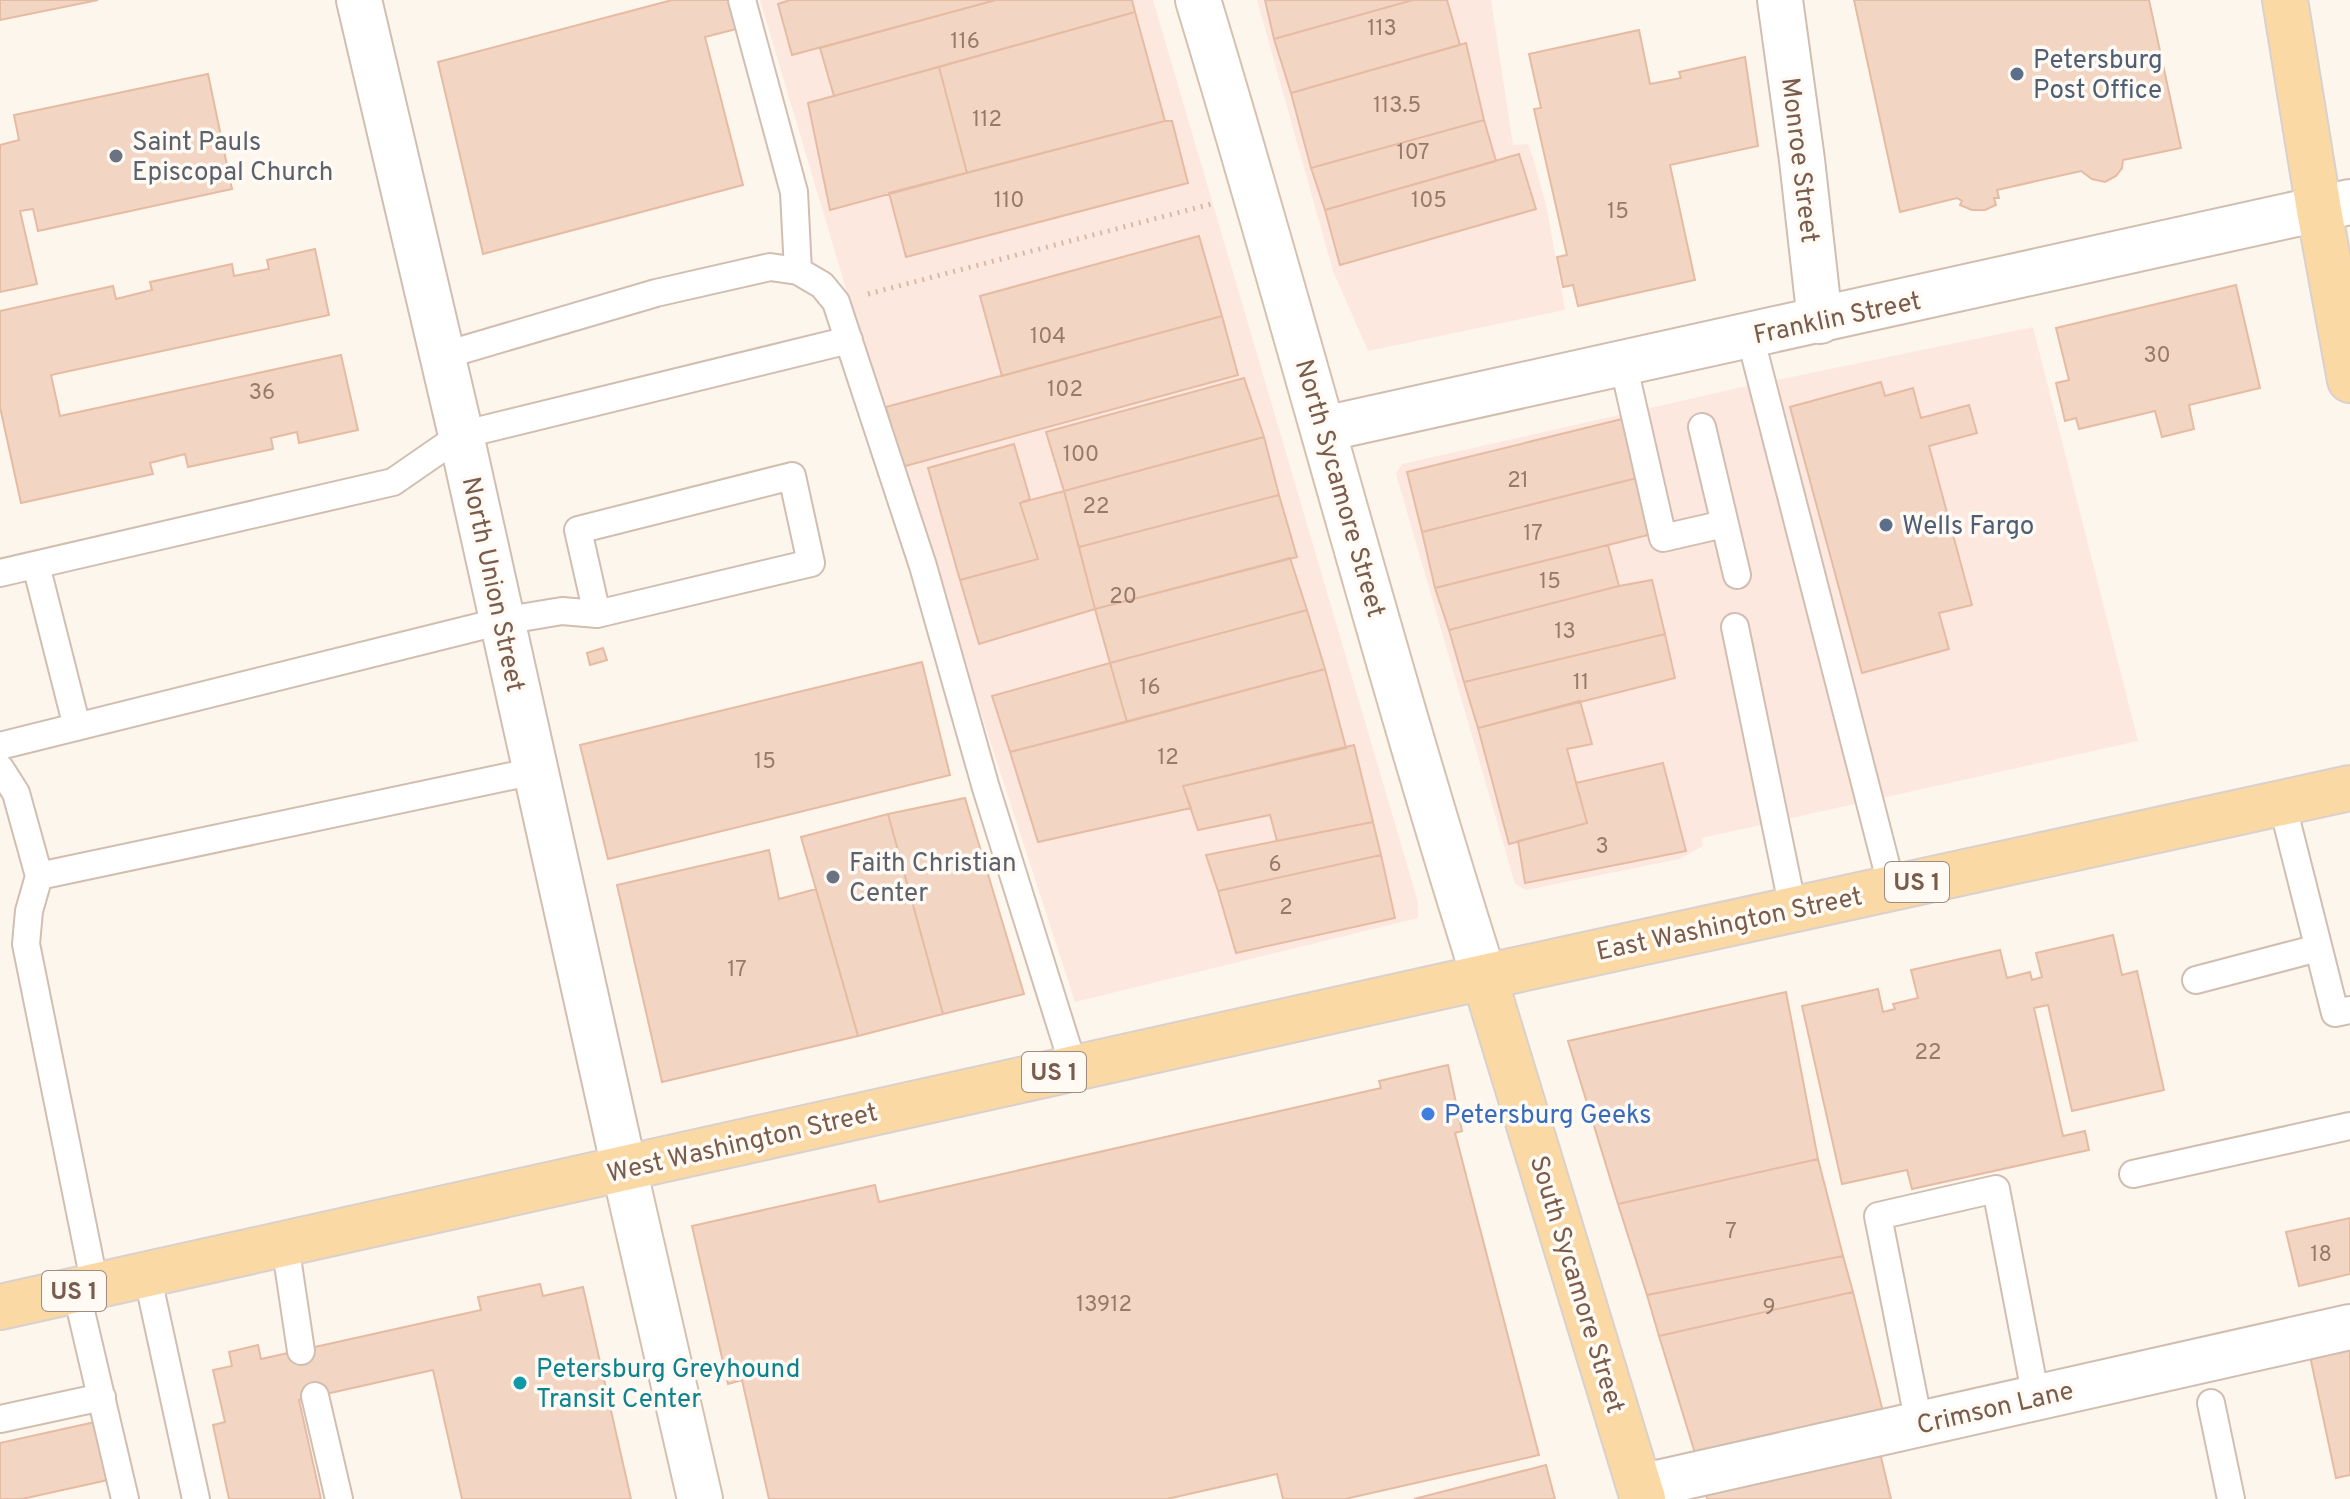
<svg xmlns="http://www.w3.org/2000/svg" width="2350" height="1499" font-family="Overpass,sans-serif">
<style>
.commercial{fill:#fde8e0}
.building{fill:#f3d5c3;stroke:#e6bba3;stroke-width:2}
.lines{fill:none;stroke-linecap:round;stroke-linejoin:round}
.lane-casing{stroke:#d1beb0;stroke-width:30}
.street-casing{stroke:#d1beb0;stroke-width:48}
.secondary-casing{stroke:#d6c0b0;stroke-width:48}
.primary-casing{stroke:#dad1cd;stroke-width:48}
.path{stroke:#d9b8a5;stroke-width:5;stroke-dasharray:2 6;stroke-linecap:butt}
.lane{stroke:#fff;stroke-width:26}
.street{stroke:#fff;stroke-width:44}
.secondary{stroke:#fff;stroke-width:44}
.primary{stroke:#fbd9a5;stroke-width:44}
.service-dot{fill:#5c6f8a;stroke:#fffaf3;stroke-width:3}
.worship-dot{fill:#6b7280;stroke:#fffaf3;stroke-width:3}
.shop-dot{fill:#3f7fe0;stroke:#fffaf3;stroke-width:3}
.culture-dot{fill:#0f9aa8;stroke:#fffaf3;stroke-width:3}
.labels{text-anchor:middle;stroke-width:7;stroke-linejoin:round;paint-order:stroke}
.number-label{font-size:22px;fill:#987a6a}
.shield{fill:#fffaf3;stroke:#a28b7f;stroke-width:2}
.shield-label{font-size:24px;font-weight:bold;fill:#7a5c4d}
.service-label{font-size:26px;fill:#4e5e75;stroke:#fffaf3;text-anchor:start}
.worship-label{font-size:26px;fill:#5b616d;stroke:#fffaf3;text-anchor:start}
.street-label{font-size:26px;fill:#7a5c4d;stroke:#fffaf3}
.shop-label{font-size:26px;fill:#366cbe;stroke:#fffaf3;text-anchor:start}
.culture-label{font-size:26px;fill:#0d838f;stroke:#fffaf3;text-anchor:start}
</style>
<rect width="100%" height="100%" fill="#fdf6ec"/>
<path class="commercial" d="M 760,0 L 1153,0 L 1418,902 L 1418,918 L 1075,1002 L 880,403 Z
M 1257,0 L 1491,0 L 1513,145 L 1528,144 L 1533,158 L 1547,209 L 1565,310 L 1368,351 L 1333,271 Z
M 2033,327 L 2138,741 L 1702,838 L 1703,846 L 1680,859 L 1526,890 L 1515,884 L 1396,474 L 1402,464 L 1738,388 Z"/>
<path class="building" d="M 0,0 L 98,0 L 0,20 Z
M 672,0 L 733,0 L 740,28 L 705,37 L 743,185 L 483,254 L 438,62 Z
M 996,0 L 792,55 L 778,4 L 790,0 Z
M 996,0 L 1132,0 L 1135,12 L 834,96 L 820,48 Z
M 1265,0 L 1413,0 L 1274,39 Z
M 1413,0 L 1447,0 L 1460,45 L 1291,93 L 1274,39 Z
M 1854,0 L 2149,0 L 2181,148 L 2123,160 L 2122,168 L 2116,176 L 2105,182 L 2092,179 L 2081,171 L 1997,190 L 1999,198 L 1994,198 L 1996,205 L 1985,210 L 1972,210 L 1960,205 L 1962,201 L 1957,198 L 1900,212 Z
M 1135,12 L 1165,121 L 967,173 L 939,67 Z
M 1639,30 L 1650,84 L 1681,78 L 1679,72 L 1745,57 L 1758,146 L 1670,165 L 1695,280 L 1578,306 L 1573,285 L 1563,287 L 1557,257 L 1567,255 L 1534,109 L 1541,108 L 1529,54 Z
M 1466,43 L 1484,120 L 1311,168 L 1291,93 Z
M 939,67 L 967,173 L 830,210 L 808,103 Z
M 208,74 L 232,189 L 38,231 L 33,209 L 20,211 L 37,284 L 0,292 L 0,145 L 19,140 L 14,115 Z
M 1484,120 L 1496,161 L 1325,210 L 1311,168 Z
M 1165,121 L 1172,121 L 1188,183 L 906,257 L 889,193 Z
M 1519,154 L 1536,209 L 1340,265 L 1325,210 Z
M 1199,236 L 1222,316 L 1002,376 L 980,296 Z
M 315,249 L 329,315 L 51,375 L 60,416 L 341,355 L 358,430 L 299,443 L 297,432 L 271,438 L 273,449 L 188,467 L 185,454 L 150,463 L 153,474 L 21,503 L 0,407 L 0,311 L 113,286 L 116,299 L 152,290 L 150,282 L 232,264 L 234,276 L 269,269 L 267,260 Z
M 2236,285 L 2260,388 L 2189,405 L 2194,429 L 2162,437 L 2155,411 L 2079,429 L 2076,418 L 2065,421 L 2056,383 L 2069,380 L 2056,328 Z
M 1222,316 L 1238,375 L 902,467 L 886,407 Z
M 1244,378 L 1264,437 L 1064,491 L 1046,432 Z
M 1881,382 L 1885,396 L 1913,388 L 1921,418 L 1969,405 L 1977,433 L 1929,446 L 1972,605 L 1939,613 L 1949,649 L 1862,673 L 1790,407 Z
M 1626,418 L 1641,477 L 1422,532 L 1407,472 Z
M 1264,437 L 1279,495 L 1079,547 L 1064,491 Z
M 1014,444 L 1030,499 L 1020,503 L 1038,559 L 960,580 L 928,468 Z
M 1641,477 L 1656,533 L 1435,588 L 1422,532 Z
M 1064,491 L 1095,609 L 979,644 L 960,580 L 1038,559 L 1020,503 Z
M 1279,495 L 1297,557 L 1095,609 L 1079,547 Z
M 1608,545 L 1619,586 L 1449,630 L 1435,588 Z
M 1290,558 L 1307,610 L 1110,663 L 1095,609 Z
M 1652,580 L 1665,634 L 1464,682 L 1449,630 L 1619,586 Z
M 1307,610 L 1325,669 L 1127,722 L 1110,663 Z
M 1665,634 L 1675,678 L 1478,728 L 1464,682 Z
M 603,648 L 607,660 L 590,665 L 587,653 Z
M 922,662 L 950,775 L 608,859 L 580,745 Z
M 1110,663 L 1127,722 L 1010,752 L 992,696 Z
M 1325,669 L 1346,748 L 1183,786 L 1191,808 L 1038,842 L 1010,752 Z
M 1580,701 L 1592,744 L 1567,749 L 1587,823 L 1509,844 L 1478,728 Z
M 1354,745 L 1373,822 L 1277,841 L 1270,815 L 1198,830 L 1183,786 Z
M 1663,763 L 1686,851 L 1525,883 L 1518,841 L 1587,823 L 1576,783 Z
M 965,798 L 1024,994 L 943,1014 L 888,814 Z
M 888,814 L 943,1014 L 858,1036 L 801,837 Z
M 1373,822 L 1381,855 L 1218,891 L 1206,855 Z
M 769,850 L 779,899 L 816,889 L 858,1036 L 662,1082 L 617,885 Z
M 1381,855 L 1395,918 L 1236,953 L 1218,891 Z
M 2113,935 L 2122,975 L 2137,971 L 2164,1090 L 2072,1111 L 2048,1005 L 2034,1008 L 2063,1136 L 2085,1131 L 2089,1150 L 1912,1189 L 1907,1170 L 1842,1184 L 1802,1006 L 1878,989 L 1883,1012 L 1895,1009 L 1893,1004 L 1918,998 L 1911,970 L 2000,950 L 2007,978 L 2030,972 L 2032,980 L 2042,977 L 2036,953 Z
M 1786,992 L 1818,1159 L 1618,1204 L 1568,1041 Z
M 1448,1065 L 1462,1131 L 1455,1133 L 1539,1455 L 1345,1499 L 1283,1499 L 1277,1474 L 1167,1499 L 769,1499 L 742,1380 L 728,1384 L 692,1226 L 875,1185 L 879,1202 L 1381,1088 L 1379,1081 Z
M 1818,1159 L 1843,1256 L 1647,1295 L 1618,1204 Z
M 2350,1218 L 2350,1274 L 2299,1286 L 2286,1232 Z
M 1843,1256 L 1853,1292 L 1659,1336 L 1647,1295 Z
M 540,1284 L 543,1296 L 583,1287 L 631,1499 L 462,1499 L 433,1370 L 299,1400 L 321,1499 L 229,1499 L 213,1425 L 225,1422 L 213,1370 L 232,1366 L 229,1352 L 258,1345 L 261,1359 L 481,1310 L 478,1297 Z
M 1853,1292 L 1883,1412 L 1695,1453 L 1659,1336 Z
M 2350,1348 L 2350,1475 L 2336,1478 L 2310,1356 Z
M 95,1422 L 108,1480 L 22,1499 L 0,1499 L 0,1443 Z
M 1880,1453 L 1891,1499 L 1707,1499 L 1705,1490 Z
M 1546,1465 L 1555,1499 L 1414,1499 Z"/>
<g class="lines">
<g class="lane-casing">
<path id="lane" d="M 742,0 L 794,192 L 798,271
M 1750,336 L 1892,888
M 442,356 L 656,293 L 770,267 L 798,271 L 822,285 L 836,302 L 923,566 L 986,788 L 1074,1068
M 1623,363 L 1663,538 L 1724,524
M 1702,427 L 1737,575
M 36,565 L 77,727
M 0,573 L 393,482 L 461,435 L 849,340
M 1735,627 L 1793,909
M 0,746 L 502,621 L 562,611 L 597,614 L 811,563 L 792,476 L 578,530 L 597,614
M 0,768 L 16,793 L 39,876
M 2282,803 L 2335,1013 L 2350,1010
M 2196,980 L 2318,948
M 2133,1174 L 2350,1126
M 285,1244 L 301,1351
M 147,1274 L 196,1499
M 95,1286 L 26,944 L 29,911 L 39,876 L 535,771
M 76,1290 L 125,1499
M 315,1396 L 339,1499
M 2211,1403 L 2231,1499
M 0,1419 L 102,1397
M 1919,1424 L 1878,1216 L 1996,1189 L 2036,1398"/>
</g>
<g class="street-casing">
<path id="street" d="M 359,0 L 461,435 L 624,1168
M 1780,0 L 1802,160 L 1820,321
M 1324,429 L 2350,202
M 1640,1487 L 2350,1327"/>
</g>
<g class="secondary-casing">
<path id="secondary" d="M 1198,0 C 1297,325 1381,653 1484,977
M 624,1168 L 700,1499"/>
</g>
<g class="primary-casing">
<path id="primary" d="M 2285,0 L 2319,210 L 2350,380
M 1484,977 L 1643,1499
M 0,1307 L 1484,977 L 2350,788"/>
</g>
<path class="path" d="M 868,294 L 1215,203"/>
<use href="#lane" class="lane"/>
<use href="#street" class="street"/>
<use href="#secondary" class="secondary"/>
<use href="#primary" class="primary"/>
</g>
<g class="service-dot">
<circle cx="2017" cy="74" r="8"/>
<circle cx="1886" cy="525" r="8"/>
</g>
<g class="worship-dot">
<circle cx="116" cy="156" r="8"/>
<circle cx="833" cy="877" r="8"/>
</g>
<circle class="shop-dot" cx="1428" cy="1114" r="8"/>
<circle class="culture-dot" cx="520" cy="1383" r="8"/>
<g class="labels">
<g class="number-label">
<text x="1382" y="35">113</text>
<text x="965" y="48">116</text>
<text x="1397" y="112">113.5</text>
<text x="987" y="126">112</text>
<text x="1413" y="159">107</text>
<text x="1009" y="207">110</text>
<text x="1429" y="207">105</text>
<text x="1618" y="218">15</text>
<text x="1048" y="343">104</text>
<text x="2157" y="362">30</text>
<text x="1065" y="396">102</text>
<text x="262" y="399">36</text>
<text x="1081" y="461">100</text>
<text x="1518" y="487">21</text>
<text x="1096" y="513">22</text>
<text x="1533" y="540">17</text>
<text x="1550" y="588">15</text>
<text x="1123" y="603">20</text>
<text x="1565" y="638">13</text>
<text x="1581" y="689">11</text>
<text x="1150" y="694">16</text>
<text x="1168" y="764">12</text>
<text x="765" y="768">15</text>
<text x="1602" y="853">3</text>
<text x="1275" y="871">6</text>
<text x="1286" y="914">2</text>
<text x="737" y="976">17</text>
<text x="1928" y="1059">22</text>
<text x="1731" y="1238">7</text>
<text x="2321" y="1261">18</text>
<text x="1104" y="1311">13912</text>
<text x="1769" y="1314">9</text>
</g>
<g class="shield">
<rect x="1885" y="862" width="64" height="40" rx="6"/>
<rect x="1022" y="1052" width="64" height="40" rx="6"/>
<rect x="42" y="1271" width="64" height="40" rx="6"/>
</g>
<g class="shield-label">
<text x="1917" y="890">US 1</text>
<text x="1054" y="1080">US 1</text>
<text x="74" y="1299">US 1</text>
</g>
<g class="service-label">
<text x="2033" y="68">Petersburg<tspan x="2033" dy="30">Post Office</tspan></text>
<text x="1902" y="534">Wells Fargo</text>
</g>
<g class="worship-label">
<text x="132" y="150">Saint Pauls<tspan x="132" dy="30">Episcopal Church</tspan></text>
<text x="849" y="871">Faith Christian<tspan x="849" dy="30">Center</tspan></text>
</g>
<g class="street-label">
<text transform="translate(1801 160) rotate(83)" y="9">Monroe Street</text>
<text transform="translate(1837 317) rotate(-12)" y="9">Franklin Street</text>
<text transform="translate(1341 488) rotate(74)" y="9">North Sycamore Street</text>
<text transform="translate(494 584) rotate(78)" y="9">North Union Street</text>
<text transform="translate(1729 923) rotate(-12)" y="9">East Washington Street</text>
<text transform="translate(742 1142) rotate(-13)" y="9">West Washington Street</text>
<text transform="translate(1578 1284) rotate(73)" y="9">South Sycamore Street</text>
<text transform="translate(1995 1407) rotate(-13)" y="9">Crimson Lane</text>
</g>
<g class="shop-label">
<text x="1444" y="1123">Petersburg Geeks</text>
</g>
<g class="culture-label">
<text x="536" y="1377">Petersburg Greyhound<tspan x="536" dy="30">Transit Center</tspan></text>
</g>
</g>
</svg>
